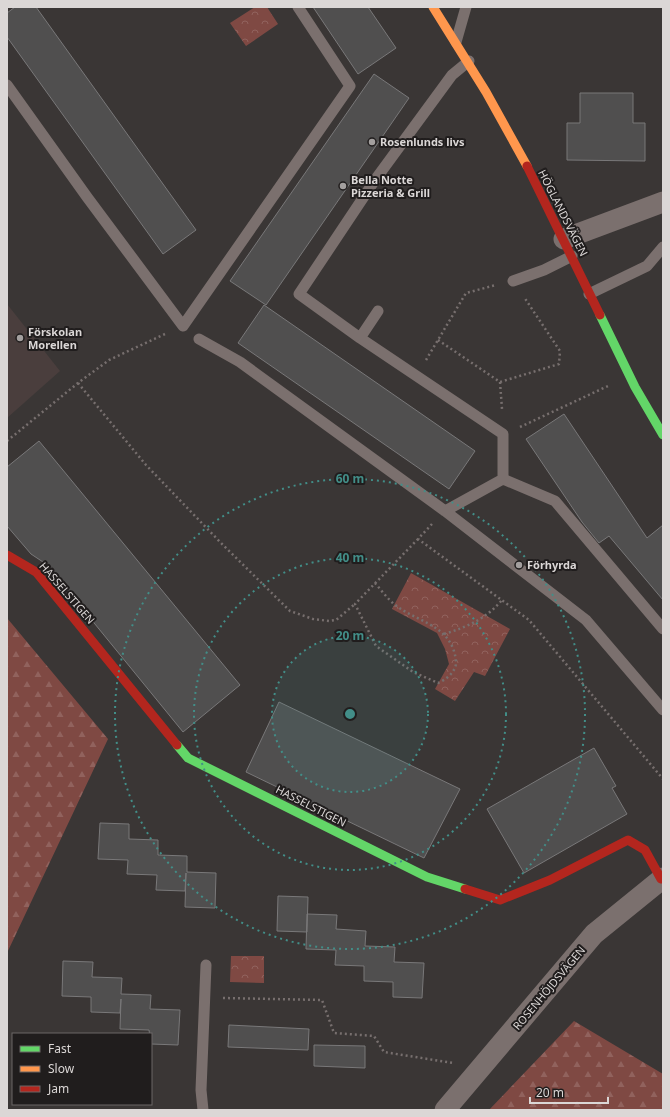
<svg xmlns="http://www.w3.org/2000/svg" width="670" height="1117" font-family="'Noto Sans',sans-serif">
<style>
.built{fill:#4a3e3d}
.forest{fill:url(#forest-firs)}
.park{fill:url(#park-crowns)}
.building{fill:#504f4f;stroke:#797879}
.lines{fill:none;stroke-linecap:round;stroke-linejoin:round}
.path{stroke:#776f6e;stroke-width:2.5;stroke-dasharray:2 3;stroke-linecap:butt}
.lane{stroke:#7b706e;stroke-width:11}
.street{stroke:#7b706e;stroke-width:21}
.fast{stroke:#63d668;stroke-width:9}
.slow{stroke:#ff974d;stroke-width:9}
.jam{stroke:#b3261e;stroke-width:9}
.ring{fill:none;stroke:#428e88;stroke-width:2;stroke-dasharray:2 4}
.poi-dot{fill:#a39f9e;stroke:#201d1d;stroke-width:1.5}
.labels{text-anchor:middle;stroke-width:4;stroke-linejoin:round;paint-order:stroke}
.poi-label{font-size:11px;font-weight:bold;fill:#dbd7d6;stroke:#201d1d;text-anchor:start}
.street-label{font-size:11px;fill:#dbd7d6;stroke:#201d1d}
.centre{fill:#428e88;stroke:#201d1d;stroke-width:2}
.ring-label{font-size:12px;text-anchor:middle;font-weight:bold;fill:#428e88;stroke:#201d1d;stroke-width:4;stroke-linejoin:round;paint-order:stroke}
</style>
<defs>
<pattern id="forest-firs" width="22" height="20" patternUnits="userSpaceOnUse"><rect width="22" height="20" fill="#7f4943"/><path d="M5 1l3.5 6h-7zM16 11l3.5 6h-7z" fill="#91625d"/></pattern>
<pattern id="park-crowns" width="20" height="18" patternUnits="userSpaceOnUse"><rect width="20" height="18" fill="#7f4943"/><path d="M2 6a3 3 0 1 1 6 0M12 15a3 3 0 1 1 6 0" fill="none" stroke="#91625d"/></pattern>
</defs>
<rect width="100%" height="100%" fill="#3a3635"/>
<path class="built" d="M 7,304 L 60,371 L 7,418 Z"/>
<path class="forest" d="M 7,618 L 108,739 L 7,953 Z
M 574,1021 L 663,1074 L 663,1110 L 489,1110 Z"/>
<path class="park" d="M 255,7 L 267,7 L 278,24 L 246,46 L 230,23 Z
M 411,573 L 510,629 L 485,676 L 474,672 L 455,701 L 435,689 L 449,664 L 445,649 L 437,633 L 392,609 Z
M 231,956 L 264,956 L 264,983 L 230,982 Z"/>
<path class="building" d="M 15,7 L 36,7 L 196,230 L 163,254 L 7,37 L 7,13 Z
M 313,7 L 368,7 L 396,48 L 358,74 Z
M 374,74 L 409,98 L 266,305 L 230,281 Z
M 580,93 L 633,93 L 633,123 L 645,123 L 645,161 L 567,160 L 567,123 L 580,123 Z
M 264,305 L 475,451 L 449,489 L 238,343 Z
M 564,414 L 647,538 L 663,525 L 663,600 L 609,536 L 599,543 L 582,522 L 526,439 Z
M 39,441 L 240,685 L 183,732 L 46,564 L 31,554 L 7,526 L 7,467 Z
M 279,702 L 460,789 L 424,858 L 246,772 Z
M 594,748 L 616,786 L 612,788 L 627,814 L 524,873 L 487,809 Z
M 100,823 L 129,824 L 129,839 L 158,840 L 158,855 L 187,856 L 187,872 L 216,873 L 215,908 L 185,907 L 186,873 L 185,891 L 156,890 L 157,875 L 127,874 L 128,860 L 98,859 Z
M 278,896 L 308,897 L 307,932 L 277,931 Z
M 307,914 L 337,915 L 336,929 L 366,931 L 365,946 L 395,947 L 394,962 L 424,963 L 422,998 L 393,997 L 393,982 L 364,981 L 364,966 L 335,965 L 336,950 L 306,949 Z
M 63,961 L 93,962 L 92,977 L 122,978 L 121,994 L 151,995 L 150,1009 L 180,1010 L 178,1045 L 151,1044 L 149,1030 L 120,1029 L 121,999 L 120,1013 L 91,1012 L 91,997 L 62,996 Z
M 229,1025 L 309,1029 L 308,1050 L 228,1047 Z
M 314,1045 L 365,1046 L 365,1068 L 314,1066 Z"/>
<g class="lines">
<path class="path" d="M 438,340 L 500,382 L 559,364 L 560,351 L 524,297
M 426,360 L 466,293 L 496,285
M 500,382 L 502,409
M 78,383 L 146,465 L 222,544 L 290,611 L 313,619 L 329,621 L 336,620 L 355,604
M 520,427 L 608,386
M 7,441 L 78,383 L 109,360 L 165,334
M 432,524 L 418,539 L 529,620 L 663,779
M 375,583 C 381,590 387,598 394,604 C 417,623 452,624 456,661 C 457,671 446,680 438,683 L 413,672 L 376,646 L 355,604 L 418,539
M 444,634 C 467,627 486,619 502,600
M 223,998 L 322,1000 L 334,1033 L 374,1036 L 384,1052 L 453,1063"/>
<path class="lane" d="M 456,42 L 466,7
M 469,61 L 452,75 L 375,180 L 299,294 L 360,338 L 503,434 L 503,479
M 7,85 L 87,197 L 183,326 L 350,86 L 298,7
M 513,281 L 544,270 L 572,256
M 589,294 L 647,266 L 663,247
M 360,338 L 378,311
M 199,339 L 240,362 L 445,511 L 586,620 L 663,710
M 445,511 L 503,479 L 555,501 L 663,629
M 203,1110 L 201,1090 L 206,965"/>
<path class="street" d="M 564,239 L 663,202
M 445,1110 L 594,934 L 663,878"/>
<path class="fast" d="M 600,315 L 635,387 L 663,435
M 177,745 L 188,758 L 427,877 L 465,889"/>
<path class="slow" d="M 433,7 L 486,92 L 527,166"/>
<path class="jam" d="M 527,166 L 600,315
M 7,555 L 36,572 L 177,745
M 465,889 L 500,900 L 550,880 L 628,840 L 645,850 L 661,879"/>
</g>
<circle cx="350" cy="714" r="78" fill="#428e88" fill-opacity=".12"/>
<g class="ring">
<circle cx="350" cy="714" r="78"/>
<circle cx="350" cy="714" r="156"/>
<circle cx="350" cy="714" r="235"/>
</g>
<g class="poi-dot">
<circle cx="372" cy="142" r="4"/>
<circle cx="343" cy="186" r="4"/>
<circle cx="20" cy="338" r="4"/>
<circle cx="519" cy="565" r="4"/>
</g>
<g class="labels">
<g class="poi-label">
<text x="380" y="146">Rosenlunds livs</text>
<text x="351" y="184">Bella Notte<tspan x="351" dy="13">Pizzeria &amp; Grill</tspan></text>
<text x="28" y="336">Förskolan<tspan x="28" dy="13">Morellen</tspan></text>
<text x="527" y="569">Förhyrda</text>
</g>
<g class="street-label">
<text transform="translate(563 213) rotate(63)" y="4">HÖGLANDSVÄGEN</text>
<text transform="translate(67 593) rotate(49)" y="4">HASSELSTIGEN</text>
<text transform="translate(311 806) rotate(27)" y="4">HASSELSTIGEN</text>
<text transform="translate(549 988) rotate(-50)" y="4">ROSENHÖJDSVÄGEN</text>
</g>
</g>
<circle cx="350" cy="714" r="6" class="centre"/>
<g class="ring-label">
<text x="350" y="483">60 m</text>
<text x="350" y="562">40 m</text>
<text x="350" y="640">20 m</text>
</g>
<rect width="670" height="1117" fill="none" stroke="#dbd7d6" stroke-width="16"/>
<rect x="12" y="1033" width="140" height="72" fill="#201d1d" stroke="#6b6767"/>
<rect x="20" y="1046" width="20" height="6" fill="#63d668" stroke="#6b6767"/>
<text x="48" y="1053" font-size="12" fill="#dbd7d6">Fast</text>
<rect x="20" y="1066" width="20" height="6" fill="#ff974d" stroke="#6b6767"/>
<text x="48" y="1073" font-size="12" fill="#dbd7d6">Slow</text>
<rect x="20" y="1086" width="20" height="6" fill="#b3261e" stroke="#6b6767"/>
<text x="48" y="1093" font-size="12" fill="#dbd7d6">Jam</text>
<path d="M530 1097v6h78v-6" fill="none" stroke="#dbd7d6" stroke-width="2"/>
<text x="536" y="1097" font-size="12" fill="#dbd7d6" stroke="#201d1d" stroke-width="3" paint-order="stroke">20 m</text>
</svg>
